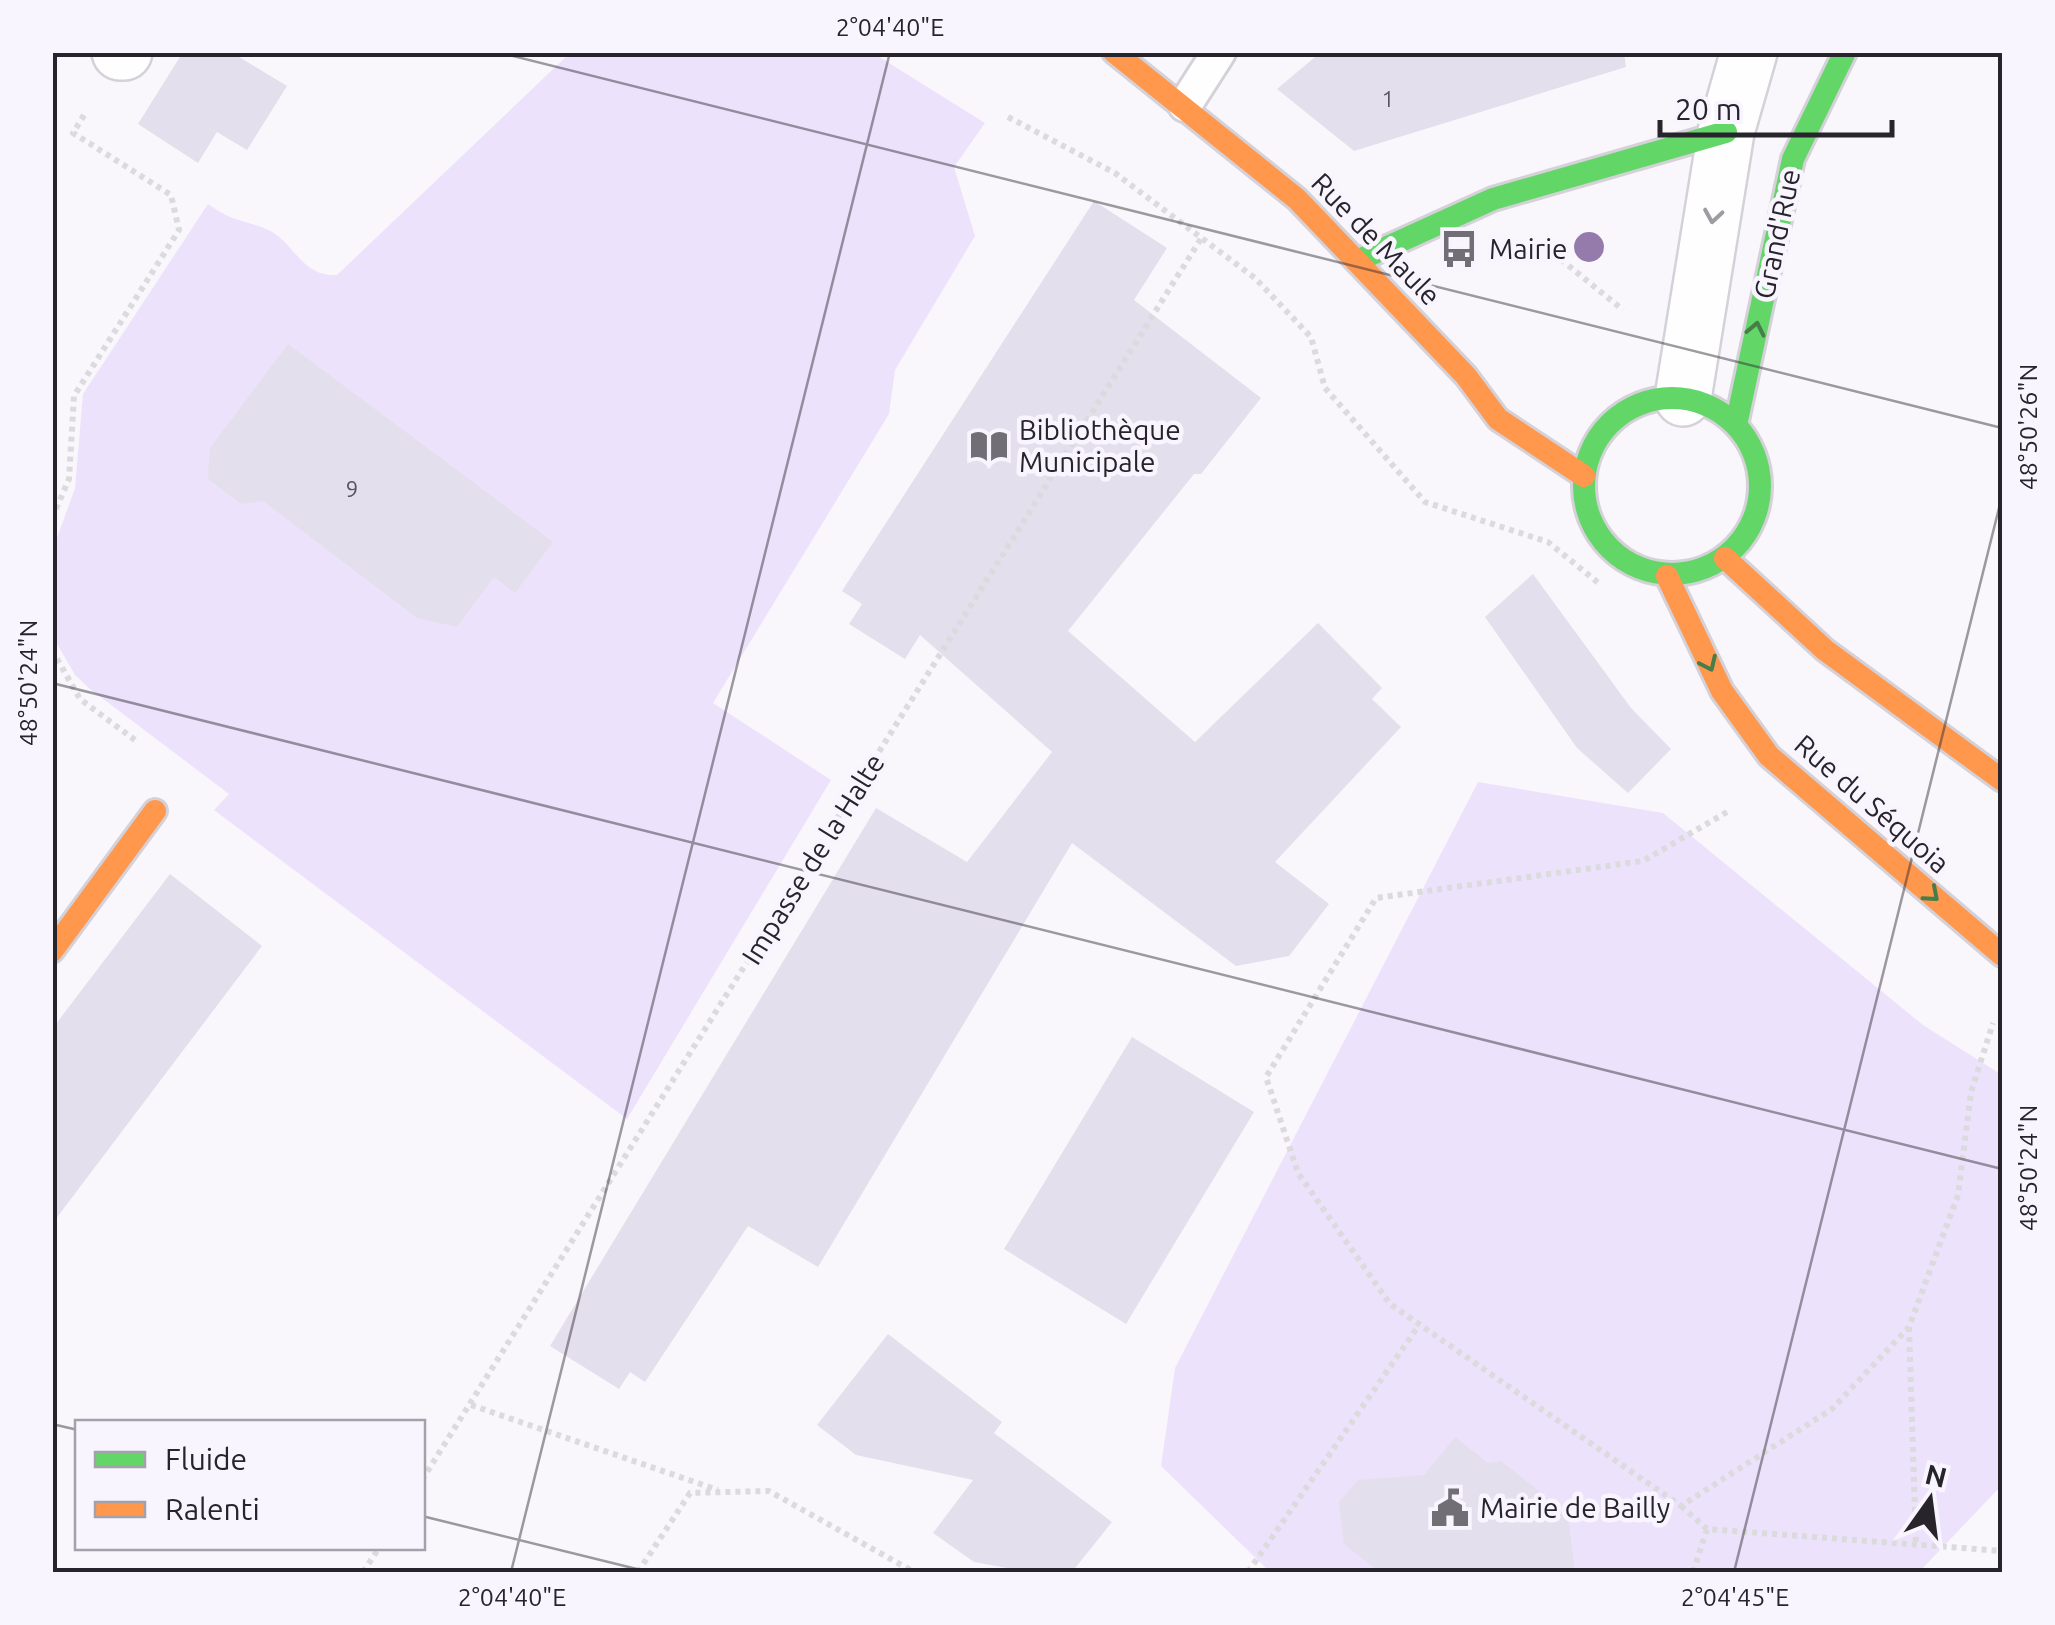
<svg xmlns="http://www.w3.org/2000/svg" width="2055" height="1625" font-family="Ubuntu,sans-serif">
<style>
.green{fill:#ede2fb}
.building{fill:#e4dfec}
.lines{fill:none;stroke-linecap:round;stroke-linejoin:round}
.lane-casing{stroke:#d4d1d8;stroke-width:38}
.street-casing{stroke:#d4d1d8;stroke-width:60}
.fast-casing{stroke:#d4d1d8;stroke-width:28}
.slow-casing{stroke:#d4d1d8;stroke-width:28}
.path{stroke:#dbdadd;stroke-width:6;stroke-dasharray:5 5;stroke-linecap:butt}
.lane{stroke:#fefeff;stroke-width:32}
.street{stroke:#fefeff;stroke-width:55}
.fast{stroke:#63d668;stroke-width:22}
.slow{stroke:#ff974d;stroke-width:22}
.tree{fill:#957bab}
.oneway{stroke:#9e9ca0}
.oneway2{stroke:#467d4a}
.ticks{fill:none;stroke:#28242c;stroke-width:2.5;stroke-opacity:0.45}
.labels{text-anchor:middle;stroke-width:9;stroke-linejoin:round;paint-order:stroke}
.number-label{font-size:22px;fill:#58545d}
.street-label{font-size:28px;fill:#28242c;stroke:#f9f5fe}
.poi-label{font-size:28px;fill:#28242c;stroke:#f9f5fe;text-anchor:start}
.neatline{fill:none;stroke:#28242c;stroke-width:4}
.ticks-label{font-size:25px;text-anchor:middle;fill:#28242c}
</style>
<rect width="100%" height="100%" fill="#f9f7fc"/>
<path class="green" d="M 570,53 L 873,53 L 985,123 L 954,167 L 975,236 L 895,370 L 889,414 L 713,703 L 831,780 L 627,1119 L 214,810 L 229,794 L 90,689 L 75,675 L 53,637 L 53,549 L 75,488 L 83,394 L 208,204 C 235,223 239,218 266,229 C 294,240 300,277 337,275 Z
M 1478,782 L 1663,813 L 1923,1025 L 2002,1075 L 2002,1485 L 1919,1572 L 1270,1572 L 1161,1466 L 1175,1368 Z"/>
<path class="building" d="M 183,52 L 231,52 L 287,86 L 247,150 L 217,132 L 198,163 L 138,124 Z
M 1321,52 L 1624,52 L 1626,67 L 1354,151 L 1277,89 Z
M 1094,201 L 1167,248 L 1134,300 L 1261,398 L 1201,474 L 1194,474 L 1068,631 L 1195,742 L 1318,623 L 1382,688 L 1372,699 L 1401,727 L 1275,862 L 1329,904 L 1289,956 L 1236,966 L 1072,843 L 818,1267 L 748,1226 L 645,1382 L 630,1372 L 619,1389 L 550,1346 L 876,808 L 967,862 L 1052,752 L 920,635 L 905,659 L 849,624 L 862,604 L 842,591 Z
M 288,344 L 553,542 L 515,593 L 494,577 L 457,627 L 417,618 L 263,501 L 241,504 L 208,479 L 210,448 Z
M 1533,574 L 1631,708 L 1671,749 L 1628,793 L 1577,748 L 1485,617 Z
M 170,874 L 262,946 L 52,1224 L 52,1029 Z
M 1132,1037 L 1254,1112 L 1126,1324 L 1004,1249 Z
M 888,1334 L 1002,1422 L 994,1433 L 1112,1522 L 1072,1572 L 1029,1572 L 974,1562 L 933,1533 L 973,1480 L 856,1455 L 817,1425 Z
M 1455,1437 L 1488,1463 L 1501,1461 L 1568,1514 L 1575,1572 L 1379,1572 L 1344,1544 L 1339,1502 L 1358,1480 L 1424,1475 Z"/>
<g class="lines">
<g class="lane-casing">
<path id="lane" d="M 1185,105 L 1219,52"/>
</g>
<g class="street-casing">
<path id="street" d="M 120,52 L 124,52
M 1683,398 L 1726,132 L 1749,52"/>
</g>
<g class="fast-casing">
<path id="fast" d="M 1359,260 L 1493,199 L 1726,132
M1584 486a88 88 0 1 1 176 0a88 88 0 1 1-176 0Z
M 1736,425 L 1793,159 L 1845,52"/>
</g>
<g class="slow-casing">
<path id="slow" d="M 1114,52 L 1297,199 L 1466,376 L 1498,419 L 1584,476
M 1725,558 L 1825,650 L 2002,780
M 1667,576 L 1722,691 L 1769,756 L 2002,955
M 52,951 L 155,811"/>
</g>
<path class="path" d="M 1008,117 L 1115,173 L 1255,278 L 1311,337 L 1325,388 L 1425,502 L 1548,542 L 1601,585
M 1553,253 L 1623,310
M 52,518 L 69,479 L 74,396 L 179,230 L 171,195 L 73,133 L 86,112
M 52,650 L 80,699 L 139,743
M 1727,812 L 1643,861 L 1376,898 L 1266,1077 L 1298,1173 L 1390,1304 L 1681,1506 L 1832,1409 L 1909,1327 L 1958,1195 L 1971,1092 L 1993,1023
M 1909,1327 L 1916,1545
M 471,1405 L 718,1490
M 422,1480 L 1202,237
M 1681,1506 L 1707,1529 L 2002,1551
M 363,1572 L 379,1548
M 638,1572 L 690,1493 L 769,1491 L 914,1572
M 1248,1572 L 1419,1325
M 1693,1572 L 1707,1529"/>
<use href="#lane" class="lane"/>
<use href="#street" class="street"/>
<use href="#fast" class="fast"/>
<use href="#slow" class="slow"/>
</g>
<circle class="tree" cx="1589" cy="247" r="15"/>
<defs><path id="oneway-chevron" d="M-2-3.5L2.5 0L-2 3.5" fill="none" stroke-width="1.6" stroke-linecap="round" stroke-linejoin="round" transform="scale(2.5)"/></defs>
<use class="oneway" href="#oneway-chevron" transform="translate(1713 216) rotate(99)"/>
<g class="oneway2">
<use href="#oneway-chevron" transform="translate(1756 329) rotate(-78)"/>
<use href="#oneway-chevron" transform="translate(1709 664) rotate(65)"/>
<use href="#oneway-chevron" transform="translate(1932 895) rotate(41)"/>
</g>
<path class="ticks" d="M 497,52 L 2002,428M 52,683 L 2002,1169M 52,1424 L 78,1430M 422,1516 L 649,1572M 511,1572 L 890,52M 1734,1572 L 2002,496"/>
<defs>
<g id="bus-bare" transform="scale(3)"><path d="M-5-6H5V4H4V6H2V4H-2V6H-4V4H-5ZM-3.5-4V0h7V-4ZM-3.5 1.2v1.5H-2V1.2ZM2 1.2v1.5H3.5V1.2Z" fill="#716e75" stroke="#f9f5fe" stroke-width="2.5" paint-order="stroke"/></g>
<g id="library-bare" transform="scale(3)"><path d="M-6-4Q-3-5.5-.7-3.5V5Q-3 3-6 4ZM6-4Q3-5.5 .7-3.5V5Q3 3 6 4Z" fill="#716e75" stroke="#f9f5fe" stroke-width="2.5" paint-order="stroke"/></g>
<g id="civic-bare" transform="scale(3)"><path d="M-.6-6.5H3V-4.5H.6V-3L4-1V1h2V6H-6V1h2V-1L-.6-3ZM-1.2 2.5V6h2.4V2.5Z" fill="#716e75" stroke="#f9f5fe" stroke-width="2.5" paint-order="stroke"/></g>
</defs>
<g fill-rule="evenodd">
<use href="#bus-bare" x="1459" y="249"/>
<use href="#library-bare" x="989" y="446"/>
<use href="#civic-bare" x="1450" y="1508"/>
</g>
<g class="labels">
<g class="number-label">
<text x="1388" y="107">1</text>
<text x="352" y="497">9</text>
</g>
<g class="street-label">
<text transform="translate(1777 234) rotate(-78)" y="10">Grand'Rue</text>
<text transform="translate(1376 239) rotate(46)" y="10">Rue de Maule</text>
<text transform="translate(1872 804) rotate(41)" y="10">Rue du Séquoia</text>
<text transform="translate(813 859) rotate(-58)" y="10">Impasse de la Halte</text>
</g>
<g class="poi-label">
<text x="1489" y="259">Mairie</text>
<text x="1019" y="440">Bibliothèque<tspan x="1019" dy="32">Municipale</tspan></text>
<text x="1480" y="1518">Mairie de Bailly</text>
</g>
</g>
<rect width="2055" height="1625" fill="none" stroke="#f9f5fe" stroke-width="110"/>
<rect x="75" y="1420" width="350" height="130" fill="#f9f5fe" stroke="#a5a1aa" stroke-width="2.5"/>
<rect x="95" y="1452" width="50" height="15" fill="#63d668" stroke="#a5a1aa" stroke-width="2.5"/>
<text x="165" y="1470" font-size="30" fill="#28242c">Fluide</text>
<rect x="95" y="1502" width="50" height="15" fill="#ff974d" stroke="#a5a1aa" stroke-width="2.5"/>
<text x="165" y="1520" font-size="30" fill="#28242c">Ralenti</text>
<g transform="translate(1930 1500) rotate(14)" stroke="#f9f5fe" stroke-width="8" paint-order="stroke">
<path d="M0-8L18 38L0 25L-18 38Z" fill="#28242c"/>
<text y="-15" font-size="28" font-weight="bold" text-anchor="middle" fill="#28242c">N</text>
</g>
<path d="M1660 120v15h232v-15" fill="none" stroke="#28242c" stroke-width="5"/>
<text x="1675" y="120" font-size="30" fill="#28242c" stroke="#f9f5fe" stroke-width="8" paint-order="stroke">20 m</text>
<rect x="55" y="55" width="1945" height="1515" class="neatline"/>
<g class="ticks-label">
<text x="890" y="36">2°04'40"E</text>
<text transform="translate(2028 427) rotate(-90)" y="9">48°50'26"N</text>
<text transform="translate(28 683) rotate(-90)" y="9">48°50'24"N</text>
<text transform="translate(2028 1168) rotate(-90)" y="9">48°50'24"N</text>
<text x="512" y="1606">2°04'40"E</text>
<text x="1735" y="1606">2°04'45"E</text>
</g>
</svg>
